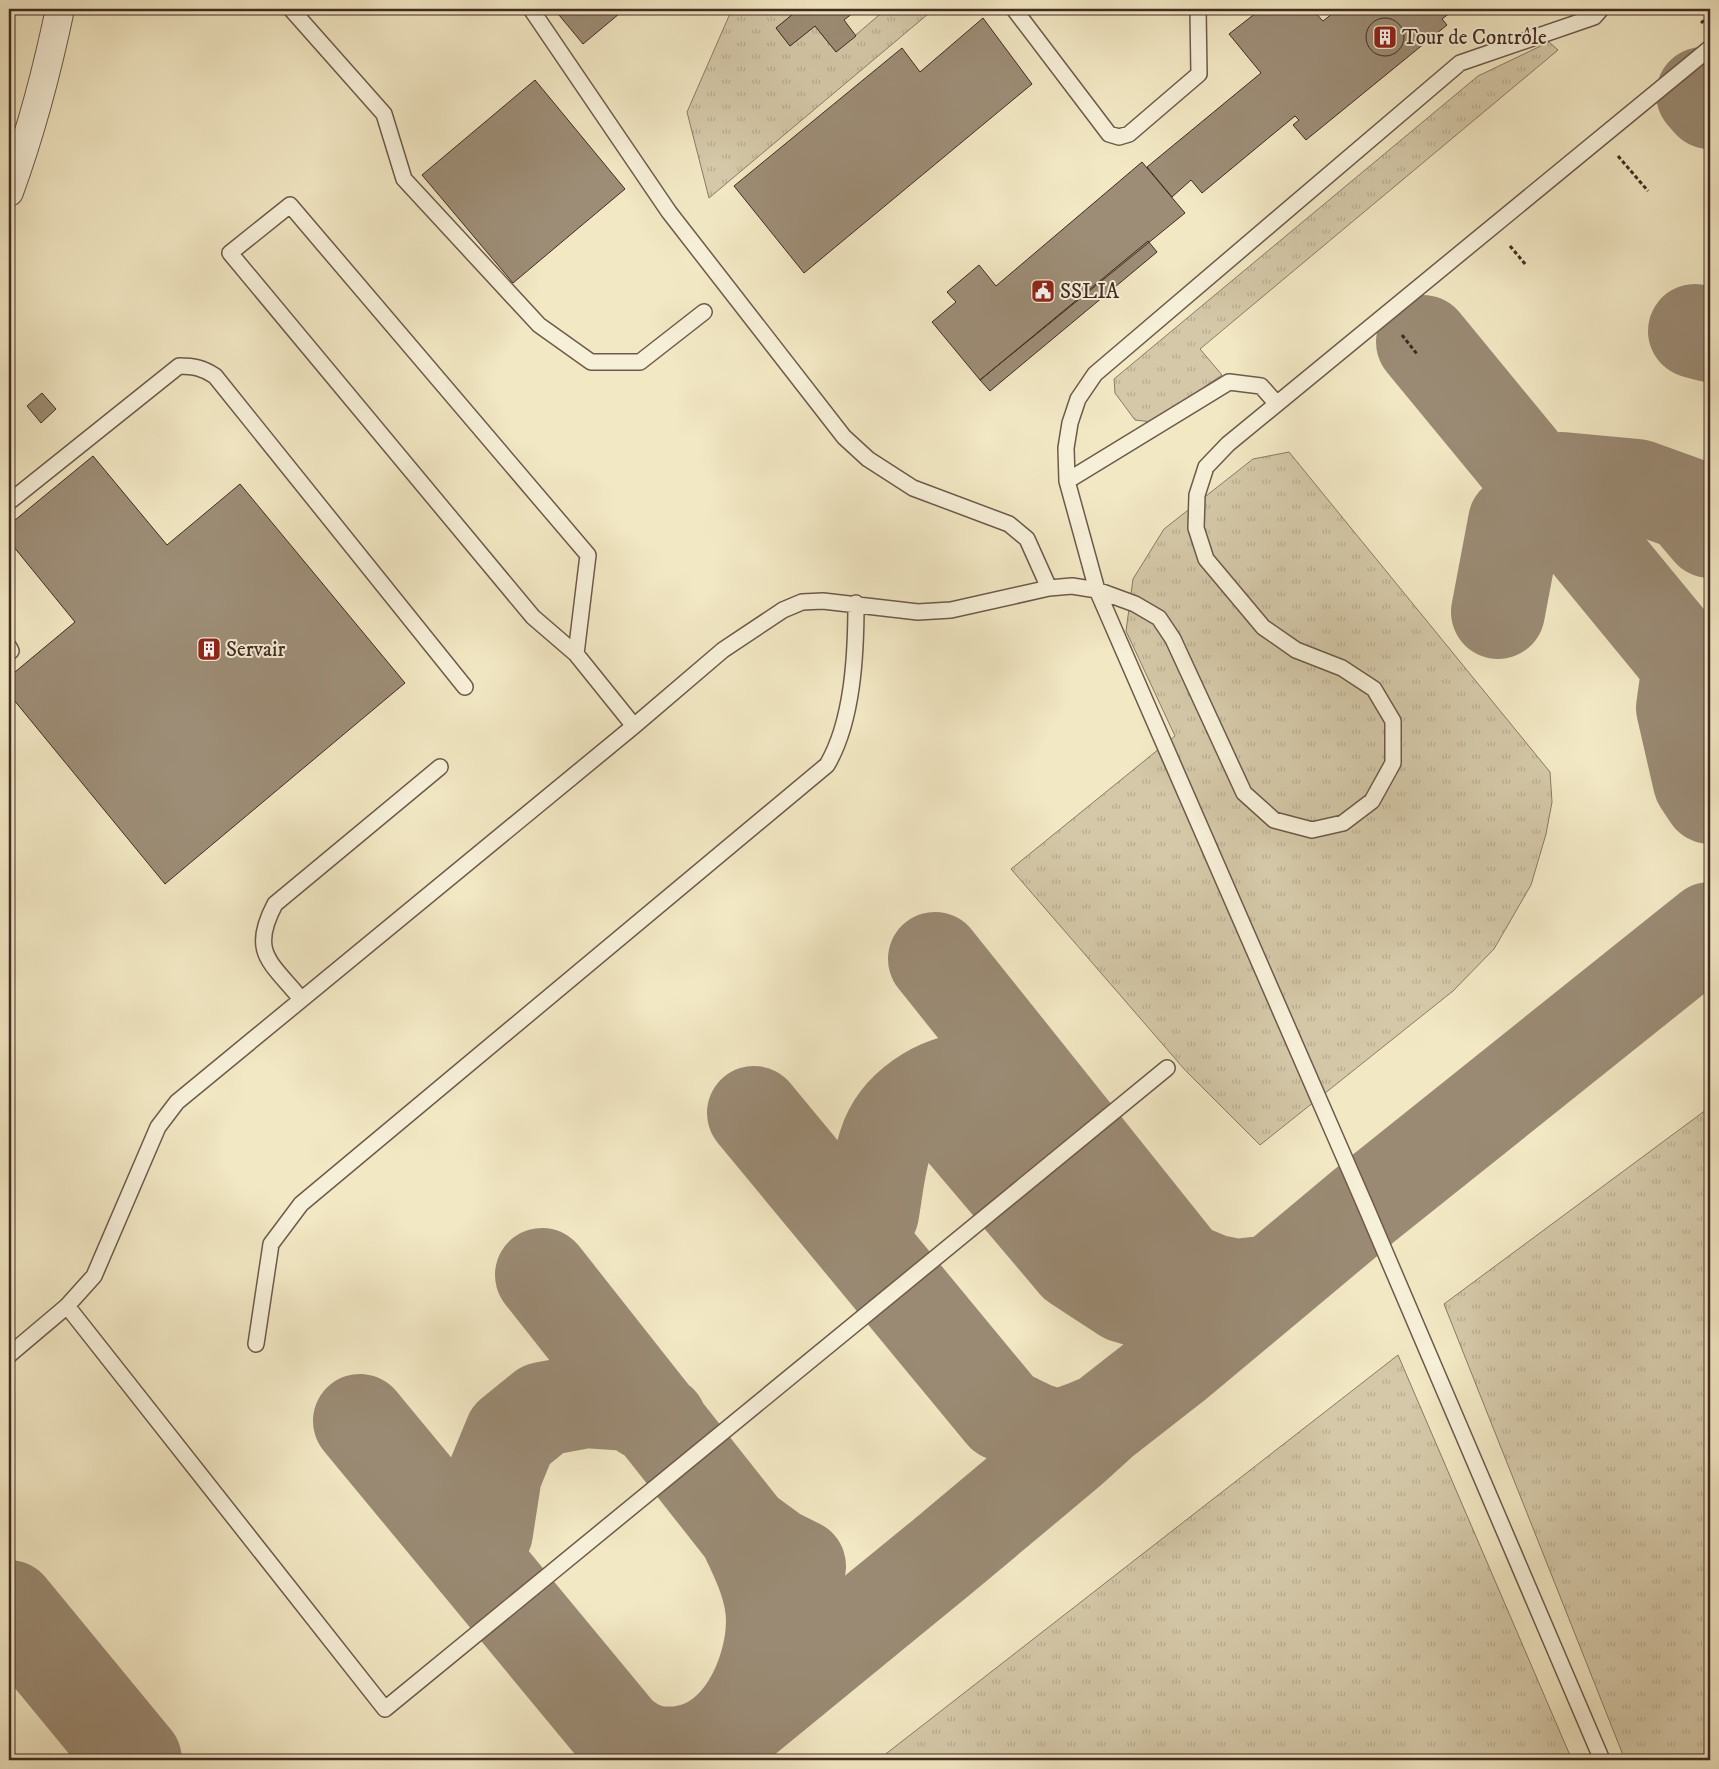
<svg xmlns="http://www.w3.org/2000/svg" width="1719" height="1769" font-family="'IM FELL DW Pica',serif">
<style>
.grass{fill:url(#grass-tufts);stroke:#8a7a65}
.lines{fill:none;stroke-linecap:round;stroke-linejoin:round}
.taxiway{stroke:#9a8a73;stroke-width:94}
.building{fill:#9d8d76;stroke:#412b22}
.service-casing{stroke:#6d5a4a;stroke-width:18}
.minor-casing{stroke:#6d5a4a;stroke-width:30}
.path{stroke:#412b22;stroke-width:3;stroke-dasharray:4 2.5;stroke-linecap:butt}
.service{stroke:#f7f0d9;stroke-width:15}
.minor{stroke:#f7f0d9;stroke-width:28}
.labels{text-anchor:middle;stroke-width:4;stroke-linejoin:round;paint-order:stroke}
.poi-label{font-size:21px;fill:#412b22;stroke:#f7f0d9;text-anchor:start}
</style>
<defs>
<pattern id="grass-tufts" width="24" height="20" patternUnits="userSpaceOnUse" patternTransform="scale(1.25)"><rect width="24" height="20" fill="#d4c8a8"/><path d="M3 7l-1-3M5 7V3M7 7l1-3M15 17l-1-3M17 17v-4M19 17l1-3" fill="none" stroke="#b7ac90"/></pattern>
</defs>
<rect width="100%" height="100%" fill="#f2e8c4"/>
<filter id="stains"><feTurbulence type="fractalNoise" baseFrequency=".004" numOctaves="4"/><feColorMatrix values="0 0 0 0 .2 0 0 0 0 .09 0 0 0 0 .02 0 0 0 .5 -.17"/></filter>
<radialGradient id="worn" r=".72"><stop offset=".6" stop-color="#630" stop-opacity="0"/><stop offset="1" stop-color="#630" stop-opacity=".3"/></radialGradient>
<path class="grass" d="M 732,9 L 788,9 L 792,15 L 776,28 L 790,46 L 815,26 L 836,52 L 886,9 L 934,9 L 709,198 L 687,112 Z
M 1549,42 L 1558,50 L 1200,349 L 1222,375 L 1152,422 L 1135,420 L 1115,393 L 1114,379 L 1478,76 Z
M 1289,452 L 1550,772 L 1552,802 L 1546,834 L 1531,885 L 1494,949 L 1453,991 L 1260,1145 L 1185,1070 L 1011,869 L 1175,736 L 1126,631 L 1133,579 L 1164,529 L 1253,459 Z
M 1710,1107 L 1710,1760 L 1625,1760 L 1444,1304 Z
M 1398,1355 L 1572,1760 L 878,1760 Z"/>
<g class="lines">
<path class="taxiway" d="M 1703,94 L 1710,102
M 1695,331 L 1710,335
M 1423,342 L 1689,665 L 1710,687
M 1498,612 L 1515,522 L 1562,479 L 1637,486 L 1687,504 L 1710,531
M 1710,667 L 1689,665 L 1683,708 L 1700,782 L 1710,797
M 935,959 L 1183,1269 L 1212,1281 L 1237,1286 L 1272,1282 L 1215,1303 L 1159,1306 L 1125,1296 L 1076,1264 L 959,1126
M 754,1113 L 1003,1414 C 1052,1438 1052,1442 1103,1420
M 872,1213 C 876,1191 878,1166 885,1145 C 897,1107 937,1081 976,1079 C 986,1078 997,1081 1007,1082
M 542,1275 L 745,1532 L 775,1554 L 799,1566
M 360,1421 L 620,1735 C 627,1740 635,1746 643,1749 C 654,1754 668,1754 680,1753 C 740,1746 772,1676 773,1622 C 773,1589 759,1561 745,1532
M 486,1532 L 495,1474 L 511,1435 L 543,1409 L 586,1401 L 630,1404 L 660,1422
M 9,1607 L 135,1760
M 694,1760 L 942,1557 L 1071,1449 L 1103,1420 L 1176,1363 L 1365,1205 L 1710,929"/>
</g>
<path class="building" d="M 554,9 L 625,9 L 583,44 Z
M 799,9 L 858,9 L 844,20 L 856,36 L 836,52 L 815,26 L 790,46 L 776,28 Z
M 1261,9 L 1312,9 L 1323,21 L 1338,9 L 1455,9 L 1442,19 L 1447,25 L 1306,140 L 1293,125 L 1299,120 L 1295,116 L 1202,193 L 1191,180 L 1172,197 L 1147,167 L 1261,73 L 1229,34 Z
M 983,18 L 1032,84 L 804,273 L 734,186 L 902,48 L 920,72 Z
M1366 37a19 19 0 1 1 38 0a19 19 0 1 1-38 0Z
M 535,80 L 625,189 L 513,283 L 422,175 Z
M 1142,162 L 1185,213 L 980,380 L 932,322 L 956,302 L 947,292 L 979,265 L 996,286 Z
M 1148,241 L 1157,252 L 990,391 L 980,380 Z
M 42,393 L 56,409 L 41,423 L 27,406 Z
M 93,456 L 167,545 L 240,484 L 405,683 L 165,884 L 9,694 L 9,677 L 75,622 L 9,541 L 9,525 Z"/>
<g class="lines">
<g class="service-casing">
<path id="service" d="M 291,9 L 384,114 L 404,179 L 539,325 L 591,362 L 640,362 L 704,312
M 531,9 L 669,212 L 844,437 L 868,459 L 913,488 L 1009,524 L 1027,539 L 1049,588
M 1014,9 L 1109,134 L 1119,137 L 1129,134 L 1199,74 L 1198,9
M 1601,9 L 1594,17 L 1460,63 L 1095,374 L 1078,399 L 1070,423 L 1066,448 L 1067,481 L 1097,590 L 1365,1205 L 1602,1760
M 1067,481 L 1229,382 L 1261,386 L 1277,404
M 9,502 L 179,366 C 194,366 203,368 215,376 L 465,687
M 9,647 L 11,651
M 576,654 L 533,617 L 230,253 L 290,205 L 588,555 L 576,654 L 634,726
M 301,999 C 271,962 249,953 275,904 L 440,767
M 67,1306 L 385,1709 L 1167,1068
M 256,1344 L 271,1244 L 301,1204 L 827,765 C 853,721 856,654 856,603
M 9,1355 L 67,1306 L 94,1276 L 158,1127 L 177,1102 L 634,726 L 723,650 L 783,610 L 802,602 L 823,601 L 918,612 L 951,610 L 1049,588 L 1072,586 L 1097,590 L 1135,604 L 1159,618 L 1173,639 L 1244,793 L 1274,820 L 1312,830 L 1343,823 L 1372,801 L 1393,763 L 1393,721 L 1374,689 L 1342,668 L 1296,650 L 1263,627 L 1206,559 L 1196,528 L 1197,495 L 1206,467 L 1228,444 L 1710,48"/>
</g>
<g class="minor-casing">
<path id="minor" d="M 9,192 C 31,132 47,71 60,9"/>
</g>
<path class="path" d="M 1701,23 L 1710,15
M 1618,156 L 1648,191
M 1510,246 L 1526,265
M 1402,335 L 1417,354"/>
<use href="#service" class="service"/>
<use href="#minor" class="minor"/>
</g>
<defs>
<g id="building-square" transform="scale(1.25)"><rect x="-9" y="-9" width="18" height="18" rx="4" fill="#8f2418" stroke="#f7f0d9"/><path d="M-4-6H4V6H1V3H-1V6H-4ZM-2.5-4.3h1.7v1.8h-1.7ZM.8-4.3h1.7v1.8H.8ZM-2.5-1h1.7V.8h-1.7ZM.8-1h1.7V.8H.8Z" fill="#fff"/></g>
<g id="civic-square" transform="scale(1.25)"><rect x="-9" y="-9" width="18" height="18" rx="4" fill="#8f2418" stroke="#f7f0d9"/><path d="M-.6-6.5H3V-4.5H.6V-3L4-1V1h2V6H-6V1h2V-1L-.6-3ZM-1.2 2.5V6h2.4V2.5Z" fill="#fff"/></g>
</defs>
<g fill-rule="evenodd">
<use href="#building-square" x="1385" y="37"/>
<use href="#civic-square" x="1043" y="291"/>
<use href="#building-square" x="209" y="649"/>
</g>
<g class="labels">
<g class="poi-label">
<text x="1402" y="44">Tour de Contrôle</text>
<text x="1060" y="298">SSLIA</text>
<text x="226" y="656">Servair</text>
</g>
</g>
<rect width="1719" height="1769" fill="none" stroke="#f2e8c4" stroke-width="30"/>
<rect x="10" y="10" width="1699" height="1749" fill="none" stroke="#412b22" stroke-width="2.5"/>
<rect x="15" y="15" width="1689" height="1739" fill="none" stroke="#412b22"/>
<rect width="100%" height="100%" filter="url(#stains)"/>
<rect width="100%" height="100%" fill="url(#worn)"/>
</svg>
